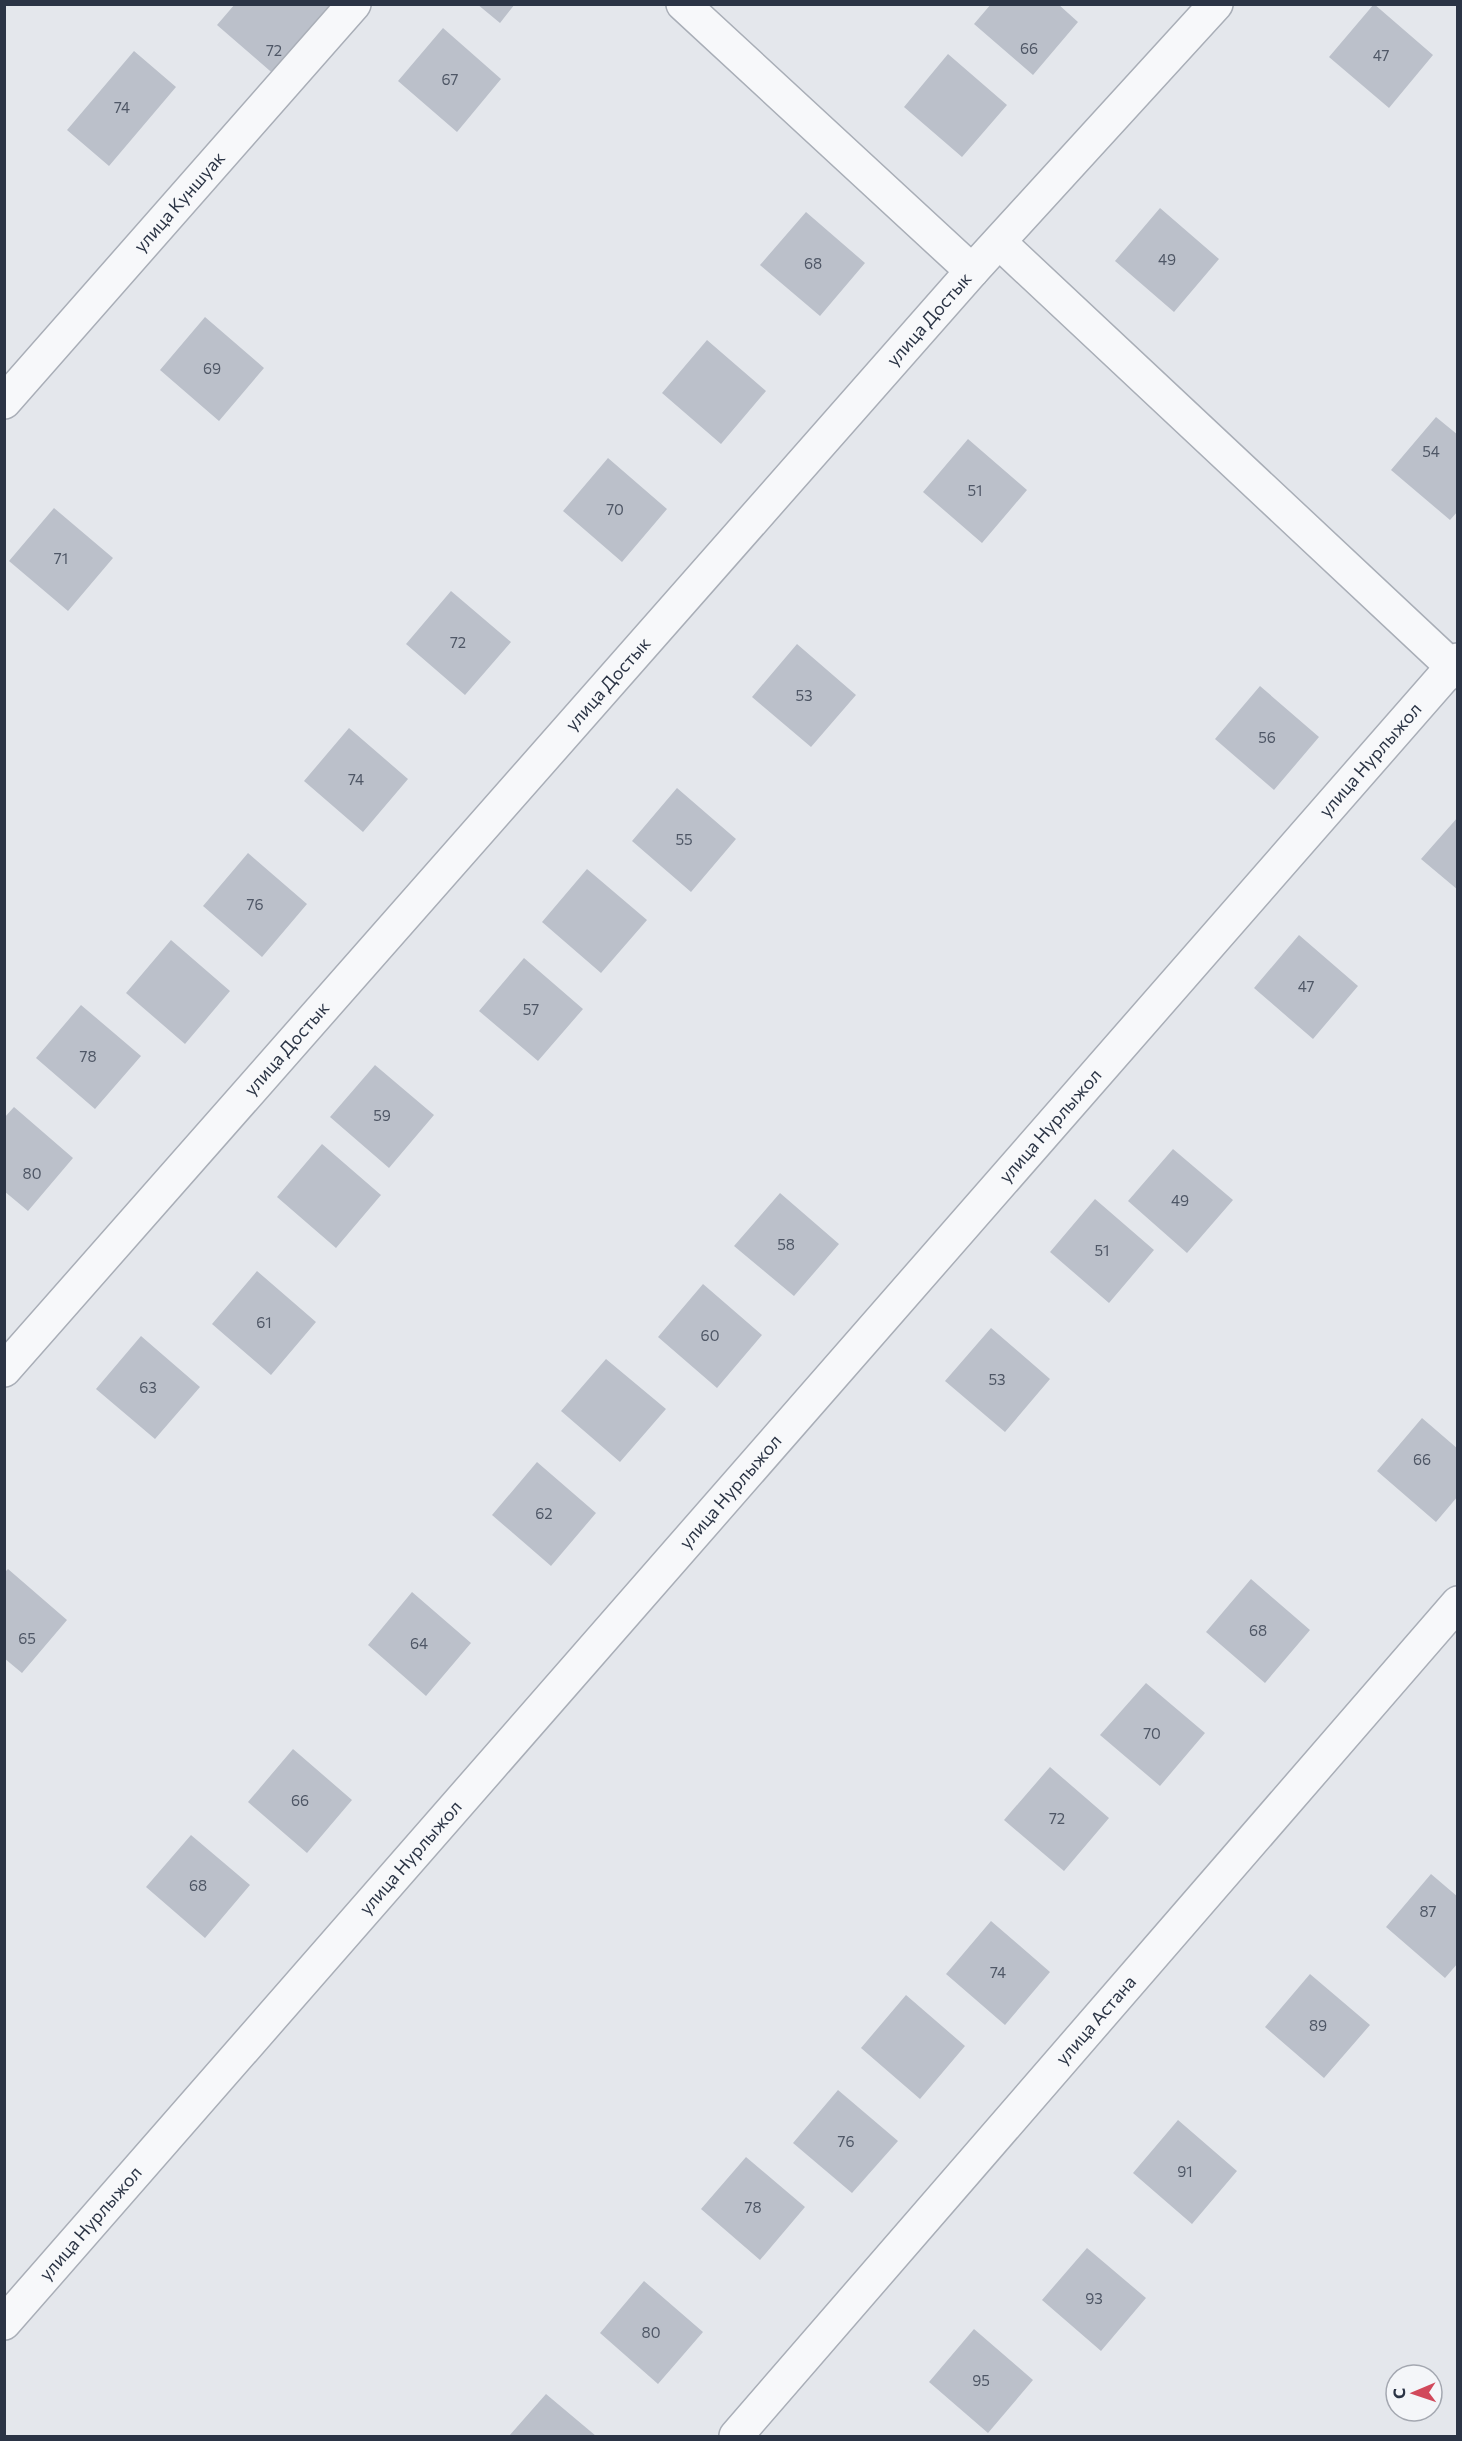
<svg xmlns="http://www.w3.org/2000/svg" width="1462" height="2441" font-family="Commissioner,sans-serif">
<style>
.building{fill:#bbc0ca}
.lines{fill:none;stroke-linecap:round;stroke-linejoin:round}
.minor-casing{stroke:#a9aeb7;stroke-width:36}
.minor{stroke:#f7f8fa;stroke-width:33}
.labels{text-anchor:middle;stroke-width:4.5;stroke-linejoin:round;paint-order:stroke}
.number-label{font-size:15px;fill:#4f5766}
.street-label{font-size:18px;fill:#2b3445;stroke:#f4f6f9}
</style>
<rect width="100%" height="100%" fill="#e4e7ec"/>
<path class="building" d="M 235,4 L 341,4 L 277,77 L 217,25 Z
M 477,4 L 515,4 L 500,23 Z
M 991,4 L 1058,4 L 1078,22 L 1033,75 L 974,24 Z
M 1374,4 L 1433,55 L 1389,108 L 1329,57 Z
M 443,28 L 501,79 L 457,132 L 398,81 Z
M 134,51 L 176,87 L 109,166 L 67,130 Z
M 948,54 L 1007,105 L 962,157 L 904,107 Z
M 1160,208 L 1219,259 L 1174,312 L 1115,261 Z
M 806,212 L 865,263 L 820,316 L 760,265 Z
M 205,317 L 264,368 L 219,421 L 160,370 Z
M 707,340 L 766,391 L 721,444 L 662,393 Z
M 1436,417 L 1458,435 L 1458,511 L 1450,520 L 1391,470 Z
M 968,439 L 1027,490 L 982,543 L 923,492 Z
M 608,458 L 667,509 L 622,562 L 563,511 Z
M 54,508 L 113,558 L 68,611 L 9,561 Z
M 451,591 L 511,642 L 465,695 L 406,644 Z
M 797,644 L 856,695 L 811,747 L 752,697 Z
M 1260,686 L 1319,737 L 1274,790 L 1215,739 Z
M 349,728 L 408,779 L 363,832 L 304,781 Z
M 677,788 L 736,839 L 691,892 L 632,841 Z
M 1458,817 L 1458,890 L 1421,859 Z
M 248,853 L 307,904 L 262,957 L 203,906 Z
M 587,869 L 647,920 L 601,973 L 542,922 Z
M 1299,935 L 1358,986 L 1313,1039 L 1254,988 Z
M 171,940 L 230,991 L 185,1044 L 126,993 Z
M 524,958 L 583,1009 L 538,1061 L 479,1011 Z
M 81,1005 L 141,1056 L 95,1109 L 36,1058 Z
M 375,1065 L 434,1115 L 389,1168 L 330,1117 Z
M 14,1107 L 73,1158 L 28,1211 L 4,1191 L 4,1118 Z
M 322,1144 L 381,1195 L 336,1248 L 277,1197 Z
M 1173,1149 L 1233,1200 L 1187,1253 L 1128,1201 Z
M 780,1193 L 839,1244 L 794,1296 L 734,1246 Z
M 1095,1199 L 1154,1250 L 1109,1303 L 1050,1252 Z
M 257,1271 L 316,1322 L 271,1375 L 212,1324 Z
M 703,1284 L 762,1335 L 717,1388 L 658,1337 Z
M 991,1328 L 1050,1379 L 1005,1432 L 945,1381 Z
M 141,1336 L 200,1387 L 155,1439 L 96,1389 Z
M 606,1359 L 666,1409 L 620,1462 L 561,1411 Z
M 1422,1418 L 1458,1449 L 1458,1496 L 1436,1522 L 1377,1471 Z
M 537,1462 L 596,1513 L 551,1566 L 492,1515 Z
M 8,1569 L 67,1620 L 22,1673 L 4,1658 L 4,1573 Z
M 1251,1579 L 1310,1630 L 1265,1683 L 1206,1632 Z
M 412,1592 L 471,1643 L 426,1696 L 368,1645 Z
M 1146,1683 L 1205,1733 L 1160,1786 L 1100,1735 Z
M 293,1749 L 352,1800 L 307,1853 L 248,1802 Z
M 1050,1767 L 1109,1818 L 1064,1871 L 1004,1820 Z
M 191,1835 L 250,1885 L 205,1938 L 146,1887 Z
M 1431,1874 L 1458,1897 L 1458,1963 L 1445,1978 L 1386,1927 Z
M 991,1921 L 1050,1972 L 1005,2025 L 946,1974 Z
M 1310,1974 L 1370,2025 L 1324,2078 L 1265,2027 Z
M 906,1995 L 965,2046 L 920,2099 L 861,2048 Z
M 838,2090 L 898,2141 L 852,2193 L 793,2143 Z
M 1178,2120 L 1237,2171 L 1192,2224 L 1133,2173 Z
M 746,2157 L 805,2207 L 760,2260 L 701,2209 Z
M 1087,2248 L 1146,2298 L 1101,2351 L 1042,2300 Z
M 644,2281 L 703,2332 L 658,2384 L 600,2333 Z
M 974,2329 L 1033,2380 L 988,2433 L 929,2382 Z
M 546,2394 L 596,2436 L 509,2436 Z"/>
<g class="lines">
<g class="minor-casing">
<g id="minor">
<path d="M 683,4 L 972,271"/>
<path d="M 999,242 L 1458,672"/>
<path id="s1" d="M 4,402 L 354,4"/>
<path id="s2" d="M 4,1370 L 972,271 L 1216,4"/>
<path id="s3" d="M 4,2323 L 1458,660"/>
<path id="s4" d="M 736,2436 L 1458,1603"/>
</g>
</g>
<use href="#minor" class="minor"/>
</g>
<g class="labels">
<g class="number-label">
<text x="1029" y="54">66</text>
<text x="274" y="56">72</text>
<text x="1381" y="61">47</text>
<text x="450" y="85">67</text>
<text x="122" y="113">74</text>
<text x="1167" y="265">49</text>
<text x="813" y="269">68</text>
<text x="212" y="374">69</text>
<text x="1431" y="457">54</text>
<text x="975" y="496">51</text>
<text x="615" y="515">70</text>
<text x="61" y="564">71</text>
<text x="458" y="648">72</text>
<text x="804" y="701">53</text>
<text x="1267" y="743">56</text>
<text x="356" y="785">74</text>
<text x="684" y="845">55</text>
<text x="255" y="910">76</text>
<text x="1306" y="992">47</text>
<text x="531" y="1015">57</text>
<text x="88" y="1062">78</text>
<text x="382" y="1121">59</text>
<text x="32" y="1179">80</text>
<text x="1180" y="1206">49</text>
<text x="786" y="1250">58</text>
<text x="1102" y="1256">51</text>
<text x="264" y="1328">61</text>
<text x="710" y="1341">60</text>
<text x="997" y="1385">53</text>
<text x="148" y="1393">63</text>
<text x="1422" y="1465">66</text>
<text x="544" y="1519">62</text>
<text x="1258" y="1636">68</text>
<text x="27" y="1644">65</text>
<text x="419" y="1649">64</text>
<text x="1152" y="1739">70</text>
<text x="300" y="1806">66</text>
<text x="1057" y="1824">72</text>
<text x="198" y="1891">68</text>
<text x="1428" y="1917">87</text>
<text x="998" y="1978">74</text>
<text x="1318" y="2031">89</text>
<text x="846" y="2147">76</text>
<text x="1185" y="2177">91</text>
<text x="753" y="2213">78</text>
<text x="1094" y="2304">93</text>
<text x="651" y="2338">80</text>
<text x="981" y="2386">95</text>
</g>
<g class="street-label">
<text dy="6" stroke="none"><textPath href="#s1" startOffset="266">улица Куншуак</textPath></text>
<text dy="6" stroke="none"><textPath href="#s2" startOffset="1400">улица Достык</textPath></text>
<text dy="6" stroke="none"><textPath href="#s2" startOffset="914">улица Достык</textPath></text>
<text dy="6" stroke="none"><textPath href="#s3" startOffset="2076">улица Нурлыжол</textPath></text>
<text dy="6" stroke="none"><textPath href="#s2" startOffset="428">улица Достык</textPath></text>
<text dy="6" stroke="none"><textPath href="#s3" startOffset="1590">улица Нурлыжол</textPath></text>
<text dy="6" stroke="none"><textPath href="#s3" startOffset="1104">улица Нурлыжол</textPath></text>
<text dy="6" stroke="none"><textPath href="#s3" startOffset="618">улица Нурлыжол</textPath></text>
<text dy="6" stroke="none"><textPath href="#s4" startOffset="550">улица Астана</textPath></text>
<text dy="6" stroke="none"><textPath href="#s3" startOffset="132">улица Нурлыжол</textPath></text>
</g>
</g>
<rect width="1462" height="2441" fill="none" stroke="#2b3445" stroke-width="12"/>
<g transform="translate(1414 2393) rotate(268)"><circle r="28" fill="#f4f6f9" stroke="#a4a8b1" stroke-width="1.5"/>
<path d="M0-4.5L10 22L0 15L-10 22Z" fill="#d1495b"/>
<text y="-9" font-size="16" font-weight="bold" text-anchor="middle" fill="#2b3445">С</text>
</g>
</svg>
